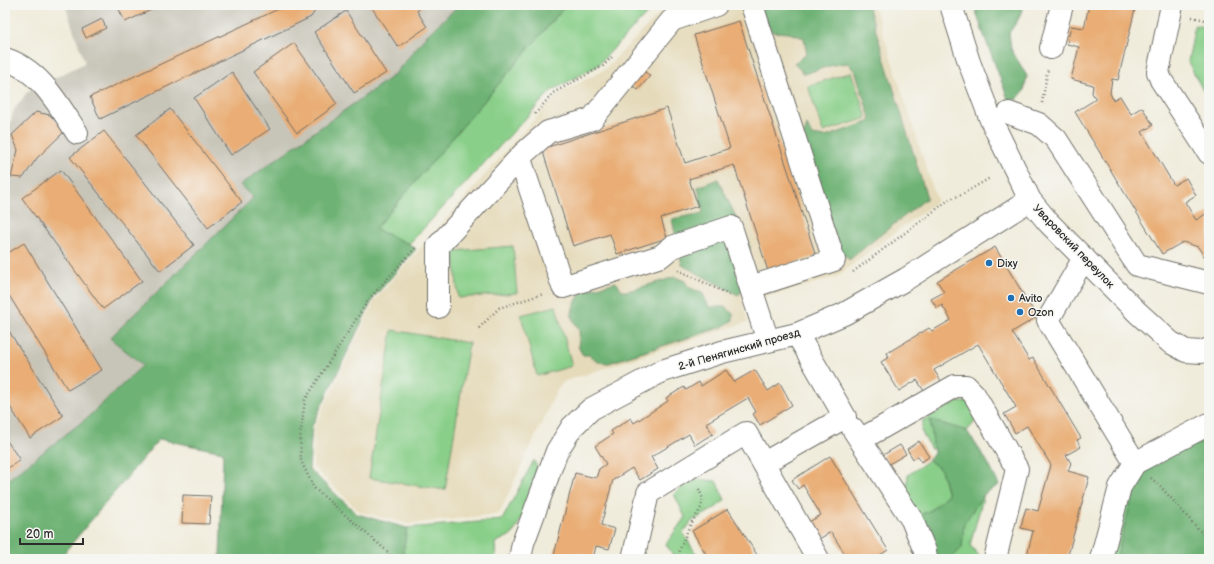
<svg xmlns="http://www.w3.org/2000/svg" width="1214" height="564" font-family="'Balsamiq Sans',sans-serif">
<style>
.built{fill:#e5daba}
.industrial{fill:#c7c4b8}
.green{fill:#89cf89;stroke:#5a7d5a}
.forest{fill:#6eb275;stroke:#4c6e50}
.building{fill:#e9ad75}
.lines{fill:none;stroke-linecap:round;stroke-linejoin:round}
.minor-casing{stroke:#706f69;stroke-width:24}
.path{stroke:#706f69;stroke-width:2.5;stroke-dasharray:1 3;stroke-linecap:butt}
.minor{stroke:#fff;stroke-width:22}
.poi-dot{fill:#1f6fb2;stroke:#f6f6f2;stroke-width:1.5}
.labels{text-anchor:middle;stroke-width:3;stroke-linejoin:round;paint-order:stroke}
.street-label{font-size:11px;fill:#2b2b2b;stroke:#f6f6f2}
.poi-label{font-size:11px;fill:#2b2b2b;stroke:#f6f6f2;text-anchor:start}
</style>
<rect width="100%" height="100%" fill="#f6f6f2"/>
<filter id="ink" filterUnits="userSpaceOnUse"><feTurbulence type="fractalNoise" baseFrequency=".025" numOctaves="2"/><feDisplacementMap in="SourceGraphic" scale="8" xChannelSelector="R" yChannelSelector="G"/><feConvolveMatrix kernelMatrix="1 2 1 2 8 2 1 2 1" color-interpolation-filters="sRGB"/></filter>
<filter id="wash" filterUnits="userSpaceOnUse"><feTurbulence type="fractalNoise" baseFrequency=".012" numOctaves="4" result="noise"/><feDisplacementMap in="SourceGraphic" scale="16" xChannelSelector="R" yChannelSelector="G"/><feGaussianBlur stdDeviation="0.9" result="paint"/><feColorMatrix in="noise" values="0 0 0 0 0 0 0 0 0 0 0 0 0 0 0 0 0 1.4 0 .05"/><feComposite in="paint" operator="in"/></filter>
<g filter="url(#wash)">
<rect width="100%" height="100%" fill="#f0ecdb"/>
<path class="built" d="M 668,5 L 874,5 L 937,201 L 836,277 L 743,303 L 748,322 L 565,381 L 558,388 L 499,514 L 409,524 L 360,512 L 313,467 L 314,428 L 375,300 L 521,134 L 558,94 L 604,70 Z"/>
<path class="industrial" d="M 65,5 L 517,5 L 88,417 L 5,482 L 5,143 L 14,110 L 28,91 L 85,63 Z"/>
<path class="green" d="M 566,5 L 655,5 L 597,66 L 551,91 L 409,244 L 375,229 Z
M 1195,25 L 1209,28 L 1209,102 L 1188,62 Z
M 851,72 L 867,118 L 823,132 L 808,86 Z
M 513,246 L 517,293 L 458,298 L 454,251 Z
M 556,306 L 572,366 L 537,376 L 521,315 Z
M 392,330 L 469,343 L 445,490 L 369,478 Z
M 956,402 L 969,402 L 977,413 L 974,423 L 967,431 L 930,420 L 934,448 L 931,449 L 921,431 L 923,420 Z
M 1209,429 L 1209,446 L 1199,444 L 1136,483 L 1116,559 L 1111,559 L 1130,486 L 1138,471 Z
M 534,460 L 537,467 L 524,513 L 513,534 L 495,543 L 496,559 L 402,559 L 407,528 L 502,520 Z
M 929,460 L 941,470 L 948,494 L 931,510 L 917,516 L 906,493 L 908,475 Z
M 696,479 L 716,481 L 725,500 L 714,509 L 692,521 L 683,533 L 698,557 L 695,559 L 675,559 L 666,544 L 685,517 L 674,494 L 678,490 Z
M 984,494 L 970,545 L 979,556 L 980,559 L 950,559 L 962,548 L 963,524 Z"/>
<path class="forest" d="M 459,5 L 566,5 L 375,229 L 409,244 L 416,249 L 374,297 L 312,426 L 309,469 L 357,514 L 407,528 L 402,559 L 220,559 L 223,452 L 159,439 L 59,559 L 5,559 L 5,482 L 88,417 L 143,365 L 110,338 L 253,198 L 240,185 L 394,75 L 427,35 Z
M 761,5 L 868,5 L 927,198 L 849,260 L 838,248 L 803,138 L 807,125 L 812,135 L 825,137 L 871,121 L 856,73 L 848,63 L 833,65 L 804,74 L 794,63 L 807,54 L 804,38 L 789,33 L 772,32 L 762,19 Z
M 974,5 L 1024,5 L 1018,20 L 1009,33 L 1011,49 L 1027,76 L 1024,91 L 1016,100 L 1008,99 L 982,30 Z
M 718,179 L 750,247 L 744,290 L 738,295 L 682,265 L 672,219 L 703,213 L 698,187 Z
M 675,277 L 685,281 C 688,289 695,290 702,292 L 709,307 L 726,307 L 733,314 L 733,320 L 722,327 L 609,363 L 598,362 L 589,355 L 583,355 C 574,343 581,343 579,331 C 578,326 573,322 572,317 C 571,308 578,297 583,291 L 616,282 L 623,291 L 628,291 Z
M 930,420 L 967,431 L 987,461 L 999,485 L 984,494 L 964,524 L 962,548 L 950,559 L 931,559 L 917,516 L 931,510 L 948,494 L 941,470 L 929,460 L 934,453 Z
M 1199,444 L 1209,446 L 1209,546 L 1205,552 L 1205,559 L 1116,559 L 1136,483 L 1150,467 L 1189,445 Z"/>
<g id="blocks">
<path class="building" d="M 117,5 L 162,5 L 125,22 Z
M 287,5 L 319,5 L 311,17 L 100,119 L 90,97 Z
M 370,5 L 424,5 L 417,11 L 427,27 L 398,47 Z
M 1089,5 L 1136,5 L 1118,80 L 1112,79 L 1110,93 L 1113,100 L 1120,96 L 1131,114 L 1142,107 L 1153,125 L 1142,132 L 1174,185 L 1186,178 L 1196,195 L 1185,202 L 1196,220 L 1209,212 L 1209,264 L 1198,247 L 1183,242 L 1162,254 L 1075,112 L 1096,99 L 1092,93 L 1093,85 L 1071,79 L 1079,47 L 1067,44 L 1071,26 L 1084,28 Z
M 346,11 L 386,73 L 354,93 L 314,32 Z
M 102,19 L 106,28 L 86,38 L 82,29 Z
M 739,21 L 816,256 L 768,271 L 734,165 L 689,179 L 698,206 L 661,218 L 667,238 L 617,254 L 610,234 L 573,246 L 542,149 L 667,108 L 685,163 L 730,148 L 694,35 Z
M 294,43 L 337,104 L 297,133 L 253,72 Z
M 639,67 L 650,76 L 638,90 L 627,81 Z
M 232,72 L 270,129 L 231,155 L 194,98 Z
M 170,109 L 242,202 L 208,228 L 136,135 Z
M 36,112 L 50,115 L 65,131 L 37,158 L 23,178 L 11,177 L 18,150 L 12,135 Z
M 104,131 L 194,245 L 160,271 L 70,157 Z
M 61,170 L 142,281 L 103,309 L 22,198 Z
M 24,243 L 102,370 L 68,390 L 5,289 L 5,255 Z
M 995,247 L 1037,317 L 1012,332 L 1029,360 L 1033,358 L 1081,438 L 1077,440 L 1081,447 L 1066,455 L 1071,463 L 1068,471 L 1089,477 L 1067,559 L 1026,559 L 1033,531 L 1021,528 L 1023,518 L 1026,508 L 1038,511 L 1051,465 L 1027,426 L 1015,433 L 1009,422 L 1004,414 L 1016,407 L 978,344 L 934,370 L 941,381 L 924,391 L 917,380 L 899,391 L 881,362 L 889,357 L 887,353 L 929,328 L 932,331 L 951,320 L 942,305 L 937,308 L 931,299 L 944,292 L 937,281 Z
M 7,328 L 63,416 L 30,438 L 5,399 L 5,330 Z
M 726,370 L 734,382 L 755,370 L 768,391 L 780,383 L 792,405 L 760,425 L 753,414 L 756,412 L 748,398 L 706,423 L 713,434 L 704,439 L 695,445 L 689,434 L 651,457 L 658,469 L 640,480 L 632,468 L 613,480 L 601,525 L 615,529 L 609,549 L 596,546 L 593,559 L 553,559 L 575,473 L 596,478 L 599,469 L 606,464 L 595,446 L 613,434 L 611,431 L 631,418 L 634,423 L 668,401 L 666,398 L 684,387 L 686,390 L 699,382 L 701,386 Z
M 5,438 L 20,460 L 5,470 Z
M 919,441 L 929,457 L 921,462 L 918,456 L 913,459 L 907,449 Z
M 900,445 L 906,454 L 889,464 L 883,455 Z
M 830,456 L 888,550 L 874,559 L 848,559 L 831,532 L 819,539 L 809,522 L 821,515 L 803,485 L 798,489 L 792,480 Z
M 183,495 L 211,496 L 209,524 L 182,523 Z
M 728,509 L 759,558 L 758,559 L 709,559 L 692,531 Z"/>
</g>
</g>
<g filter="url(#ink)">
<use href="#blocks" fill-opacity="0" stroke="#706f69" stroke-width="1"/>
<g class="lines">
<g class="minor-casing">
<path id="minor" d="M 951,5 L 969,62 L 991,120 L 1030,200 L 1048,222 L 1137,312 L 1170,342 L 1186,351 L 1201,352 L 1209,349
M 1172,5 L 1158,72 L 1161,80 L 1209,153
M 1051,48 L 1062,5
M 5,59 C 40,70 58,104 77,133
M 1009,113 L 1039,124 L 1056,139 L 1137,265 L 1209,283
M 520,159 L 563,287 L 661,256 L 672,247 L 731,227 L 768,341
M 1084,258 L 1048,320 L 1135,463
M 751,287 L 834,260 L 752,5
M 438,307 L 438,246 L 524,153 L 548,132 L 592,119 L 672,20 L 716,5
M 853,429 L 912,520 L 925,551 L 926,559
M 860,440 L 955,386 L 966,386 L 974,394 L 1017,469 L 995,559
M 764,463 L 845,417 L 797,334
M 520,559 L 523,543 L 557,451 L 572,427 L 591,409 L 662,371 L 722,352 L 797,334 L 844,314 L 906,279 L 1030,200
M 633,559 L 648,493 L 746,433 L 818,559
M 1101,559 L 1120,487 L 1135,463 L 1209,424"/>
</g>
<path class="path" d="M 1192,17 L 1209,21
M 1042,103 L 1048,68
M 535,114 L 553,93 L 603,66 L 613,56
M 678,270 L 730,295
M 853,272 L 950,199 L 961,195 L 990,178
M 479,328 L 499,308 L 543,294
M 1151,478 L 1160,486 L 1209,541
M 391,559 L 388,552 L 314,488 L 301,461 L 300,438 L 305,400 L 369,299 L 416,247
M 676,559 L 689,527 L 701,508 L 703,499 L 698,487
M 1209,559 L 1209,554"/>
<use href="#minor" class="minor"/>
</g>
</g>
<g class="poi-dot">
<circle cx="989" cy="263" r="4"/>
<circle cx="1011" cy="298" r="4"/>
<circle cx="1020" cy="312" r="4"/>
</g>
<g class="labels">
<g class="street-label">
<text transform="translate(1074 246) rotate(46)" y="4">Уваровский переулок</text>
<text transform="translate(739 349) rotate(-16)" y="4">2-й Пенягинский проезд</text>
</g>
<g class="poi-label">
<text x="997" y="267">Dixy</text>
<text x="1019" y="302">Avito</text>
<text x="1028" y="316">Ozon</text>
</g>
</g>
<rect width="1214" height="564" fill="none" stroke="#f6f6f2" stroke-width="20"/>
<path d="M20 538v6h63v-6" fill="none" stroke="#2b2b2b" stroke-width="2"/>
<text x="26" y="538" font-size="12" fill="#2b2b2b" stroke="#f6f6f2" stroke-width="3" paint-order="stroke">20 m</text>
</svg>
